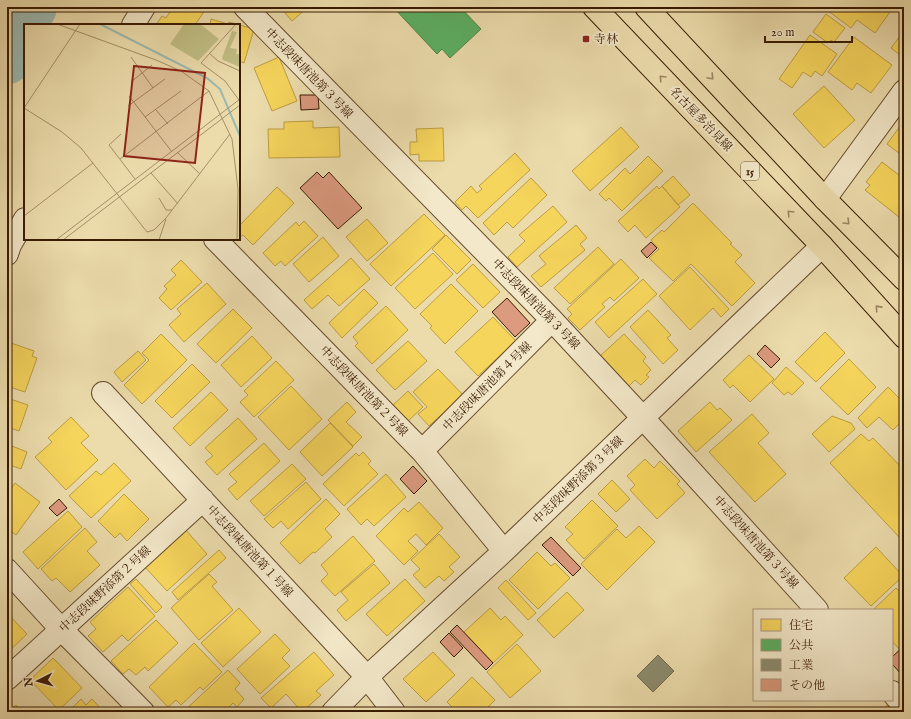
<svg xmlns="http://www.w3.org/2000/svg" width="911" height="719" font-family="'IM FELL English','Noto Serif JP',serif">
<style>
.homes{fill:#f6d55c;stroke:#bd9d41}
.public{fill:#5aae61;stroke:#508244}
.industry{fill:#8c8c6e;stroke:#736a4e}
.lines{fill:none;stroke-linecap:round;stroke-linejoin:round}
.river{stroke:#9bbab2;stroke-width:52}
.building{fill:#dc9a7f;stroke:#391b02}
.street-casing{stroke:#664b2c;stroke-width:24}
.primary-casing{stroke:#391b02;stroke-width:24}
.street{stroke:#f3e8c9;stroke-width:22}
.primary{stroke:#ecdcac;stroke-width:22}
.oneway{stroke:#9b8560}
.poi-dot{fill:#8f2418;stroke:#f3e8c9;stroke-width:1.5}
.labels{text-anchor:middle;stroke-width:4;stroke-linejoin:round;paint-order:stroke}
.shield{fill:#f3e8c9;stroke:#71583e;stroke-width:1}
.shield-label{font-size:11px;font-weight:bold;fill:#391b02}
.poi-label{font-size:12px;fill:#391b02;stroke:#f3e8c9;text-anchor:start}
.street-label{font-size:12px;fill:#391b02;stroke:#f3e8c9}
.inset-river{fill:none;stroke:#9bbab2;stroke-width:2}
.inset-road{fill:none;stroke:#a48f68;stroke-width:1}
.view{fill:#8f2418;fill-opacity:0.15;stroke:#8f2418;stroke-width:2}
.inset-edge{fill:none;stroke:#391b02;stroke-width:2}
</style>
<rect width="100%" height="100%" fill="#ecdcac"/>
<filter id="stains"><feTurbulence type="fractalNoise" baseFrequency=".005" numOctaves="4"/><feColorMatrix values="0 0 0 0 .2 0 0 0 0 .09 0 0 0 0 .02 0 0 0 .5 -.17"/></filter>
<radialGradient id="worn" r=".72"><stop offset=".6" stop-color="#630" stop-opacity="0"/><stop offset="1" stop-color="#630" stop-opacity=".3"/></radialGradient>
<path class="homes" d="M 180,7 L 207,7 L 195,25 L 156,25 L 162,16 L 166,18 L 172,9 L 176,12 Z
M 280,7 L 308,7 L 292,21 Z
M 823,7 L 883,7 L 890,12 L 875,33 L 857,20 L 851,28 Z
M 826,14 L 845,28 L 834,42 L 831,40 L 828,43 L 813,32 Z
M 211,19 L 228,24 L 229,22 L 254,29 L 244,63 L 239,61 L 239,25 L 210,25 Z
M 904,31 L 904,58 L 891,48 Z
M 810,35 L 837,54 L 822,76 L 815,71 L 811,77 L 803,72 L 792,88 L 779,79 Z
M 854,37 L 892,65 L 871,93 L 857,83 L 852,90 L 828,72 Z
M 279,57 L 297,101 L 272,111 L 254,68 Z
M 824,86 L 855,120 L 824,148 L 793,114 Z
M 313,121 L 313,128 L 339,127 L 340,157 L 269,158 L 268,129 L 284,129 L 284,122 Z
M 904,121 L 904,157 L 887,144 Z
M 621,127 L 639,147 L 590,191 L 572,171 Z
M 443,128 L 444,161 L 419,161 L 419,154 L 410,155 L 410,142 L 417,142 L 416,129 Z
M 515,153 L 530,170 L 478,218 L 466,206 L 462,210 L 455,202 L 471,186 L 477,193 L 482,189 L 479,186 Z
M 648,156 L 663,171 L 622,211 L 609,198 L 606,201 L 599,194 L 625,168 L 630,174 Z
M 882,162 L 904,179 L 904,221 L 865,190 L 870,185 L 866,182 Z
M 673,176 L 690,195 L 678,205 L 662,186 Z
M 531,178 L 547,195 L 513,228 L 507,222 L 494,235 L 483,223 Z
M 657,186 L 659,189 L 662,186 L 680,207 L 646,238 L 635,225 L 628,232 L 618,221 Z
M 277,187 L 294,203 L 253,245 L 243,235 L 239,238 L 239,226 Z
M 693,203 L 732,243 L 730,244 L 742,255 L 735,262 L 755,283 L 732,306 L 691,264 L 673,281 L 649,258 L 659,249 L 651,240 L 662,230 L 664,232 Z
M 553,206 L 567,222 L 517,267 L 508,257 L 525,241 L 519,235 Z
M 424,214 L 445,235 L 391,286 L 370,264 Z
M 367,219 L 388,243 L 367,261 L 346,237 Z
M 304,221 L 318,236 L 285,266 L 281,261 L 275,266 L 263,253 L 296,222 L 299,226 Z
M 576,225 L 587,238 L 580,244 L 585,250 L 541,287 L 531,276 L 546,264 L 539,256 Z
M 446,235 L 471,260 L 457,274 L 432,249 Z
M 323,237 L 339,256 L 309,282 L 293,264 Z
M 598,247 L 614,264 L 570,304 L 554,288 Z
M 433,253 L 453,274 L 415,309 L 395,288 Z
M 351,258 L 370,279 L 339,306 L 328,295 L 312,309 L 304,300 Z
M 621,259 L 639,278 L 614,301 L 610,297 L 602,304 L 605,307 L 580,330 L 568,318 L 572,314 L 567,309 Z
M 181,260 L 202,282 L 171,310 L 159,298 L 167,289 L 164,286 L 176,275 L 171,270 Z
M 473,264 L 500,292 L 483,308 L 456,280 Z
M 690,267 L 729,309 L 721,317 L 713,308 L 690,330 L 659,296 Z
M 643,279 L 657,294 L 609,338 L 595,322 Z
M 207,283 L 226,304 L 184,342 L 169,325 L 181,314 L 177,309 Z
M 451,284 L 478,311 L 445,344 L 430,328 L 432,326 L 420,314 Z
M 364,289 L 378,303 L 342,338 L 329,323 Z
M 386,306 L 408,330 L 372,364 L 355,346 L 358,343 L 353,337 Z
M 233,309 L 252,328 L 216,363 L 197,344 Z
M 648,310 L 671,335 L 667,338 L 678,350 L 663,364 L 630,327 Z
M 493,317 L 516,341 L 478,376 L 455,352 Z
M 825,332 L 845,353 L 816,382 L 795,362 Z
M 161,334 L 187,360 L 142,404 L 124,385 L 149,360 L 142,353 Z
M 624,334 L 646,357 L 643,361 L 651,370 L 646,375 L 649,377 L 641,385 L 635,380 L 629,386 L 600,356 Z
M 252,336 L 272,358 L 241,387 L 221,365 Z
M 408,341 L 427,361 L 395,390 L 376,370 Z
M 11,343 L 34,351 L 32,356 L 37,358 L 25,392 L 7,386 L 7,345 L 10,346 Z
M 138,351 L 146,360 L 122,382 L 114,372 Z
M 749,355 L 774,379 L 750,402 L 733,385 L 730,388 L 723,380 Z
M 849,359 L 876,387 L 848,415 L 820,388 Z
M 276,361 L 294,380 L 254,417 L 240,402 L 248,395 L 244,391 Z
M 192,364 L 210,382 L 172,418 L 155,401 Z
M 786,367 L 804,383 L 792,395 L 788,392 L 784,395 L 772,383 Z
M 438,369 L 463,395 L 429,426 L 418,414 L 427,407 L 413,392 Z
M 291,386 L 322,419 L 289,450 L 258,417 Z
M 888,387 L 904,403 L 904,419 L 893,430 L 879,417 L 867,428 L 858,418 Z
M 408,391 L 423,407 L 407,422 L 392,406 Z
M 211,392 L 228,410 L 190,446 L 173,428 Z
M 7,398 L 28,405 L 19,431 L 7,427 Z
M 347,402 L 356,412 L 346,422 L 362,437 L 353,446 L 328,420 Z
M 710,402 L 717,410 L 720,408 L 732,420 L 696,452 L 678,431 Z
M 752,414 L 769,433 L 758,443 L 786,474 L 755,502 L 709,452 Z
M 832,416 L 851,423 L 855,429 L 829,452 L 812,434 Z
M 71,417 L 89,436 L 81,443 L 98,460 L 66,490 L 35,457 L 52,442 L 48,438 Z
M 238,418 L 257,439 L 217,475 L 205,462 L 213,456 L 205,448 Z
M 330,423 L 353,447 L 322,476 L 300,452 Z
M 861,434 L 869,441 L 873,438 L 904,470 L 904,532 L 899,537 L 830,463 Z
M 264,443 L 280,461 L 237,500 L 228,489 L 237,482 L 229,474 Z
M 7,446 L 10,447 L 7,456 Z
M 12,446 L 27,452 L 21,469 L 7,464 L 7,459 Z
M 363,452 L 371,461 L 368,464 L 378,474 L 344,506 L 323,484 L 356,453 L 359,456 Z
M 645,459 L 654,468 L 660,461 L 680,481 L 677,484 L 685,493 L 657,519 L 630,490 L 635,485 L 627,476 Z
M 114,463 L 131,481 L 91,518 L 69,496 L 96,471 L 101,475 Z
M 292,464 L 306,479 L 264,516 L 250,501 Z
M 386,474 L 406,497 L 374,526 L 367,519 L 361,525 L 347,509 Z
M 612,480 L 630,499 L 616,512 L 598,494 Z
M 306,482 L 321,499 L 288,529 L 281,521 L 273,528 L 264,519 Z
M 15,483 L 40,502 L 16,535 L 7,529 L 7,494 Z
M 124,494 L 149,519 L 127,541 L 120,533 L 115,538 L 98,521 Z
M 326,499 L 340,514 L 325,529 L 332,537 L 315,553 L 313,552 L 300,564 L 280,543 Z
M 592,500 L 618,526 L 584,559 L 566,540 L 573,534 L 565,527 Z
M 419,502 L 443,528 L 426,545 L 416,534 L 408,541 L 418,551 L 404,565 L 376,536 L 404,508 L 408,512 Z
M 68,511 L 82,527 L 38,569 L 23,552 Z
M 639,526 L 655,542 L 607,590 L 581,564 L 617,529 L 626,538 Z
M 85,528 L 97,542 L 87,551 L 100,565 L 70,592 L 56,578 L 52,581 L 41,569 Z
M 184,528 L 207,554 L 167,591 L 144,566 Z
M 439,534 L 460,557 L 449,567 L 454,572 L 444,581 L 439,576 L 425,588 L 413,575 L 420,569 L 411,560 Z
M 353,536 L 375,561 L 335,596 L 321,581 L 328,574 L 321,565 Z
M 876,547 L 903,576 L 871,606 L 844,578 Z
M 219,550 L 226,558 L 178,600 L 172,592 Z
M 537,552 L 551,566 L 555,563 L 570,578 L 538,609 L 509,580 Z
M 374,564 L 390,583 L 346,621 L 337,610 L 348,600 L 341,592 Z
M 209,574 L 217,582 L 212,586 L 233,610 L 199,640 L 171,608 Z
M 136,579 L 162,607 L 156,613 L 130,584 Z
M 405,579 L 425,601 L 387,636 L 366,614 Z
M 506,580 L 536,613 L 528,620 L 498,588 Z
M 128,587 L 155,616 L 128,641 L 122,635 L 103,652 L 88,636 L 96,629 L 90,622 Z
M 896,588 L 904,596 L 904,646 L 900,650 L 892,641 L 892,610 L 873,610 Z
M 567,592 L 584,610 L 554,638 L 537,620 Z
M 239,608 L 261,632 L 223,667 L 201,643 Z
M 490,608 L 501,620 L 505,616 L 523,635 L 493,663 L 464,632 Z
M 7,613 L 27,634 L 7,653 Z
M 156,620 L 178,643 L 148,671 L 145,667 L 136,675 L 129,669 L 123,674 L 111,661 Z
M 275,634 L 290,650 L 282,658 L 290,666 L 260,694 L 237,669 Z
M 194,643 L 222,672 L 203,690 L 200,687 L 181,705 L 176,700 L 168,707 L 149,687 Z
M 517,644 L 541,671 L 510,698 L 487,672 Z
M 314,652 L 334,675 L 316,691 L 321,695 L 302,712 L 286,694 L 271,708 L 261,698 Z
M 433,652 L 455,675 L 426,702 L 403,679 Z
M 53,658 L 82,688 L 59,710 L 30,680 Z
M 228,670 L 240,683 L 235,689 L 244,699 L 237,707 L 233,703 L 224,712 L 183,712 Z
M 472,677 L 495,700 L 483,712 L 457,712 L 447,702 Z
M 81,699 L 86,705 L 92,699 L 104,712 L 68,712 Z
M 16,705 L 22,712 L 8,712 Z
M 887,705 L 893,712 L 880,712 Z"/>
<path class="public" d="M 393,7 L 460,7 L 481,29 L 450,58 L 442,49 L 437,54 Z"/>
<path class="industry" d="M 658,655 L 674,671 L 653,692 L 637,676 Z"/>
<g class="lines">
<path class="river" d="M 7,58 L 8,45 L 31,7"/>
</g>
<path class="building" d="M 300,95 L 318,95 L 319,109 L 301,110 Z
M 317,172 L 323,178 L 329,172 L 362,208 L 338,229 L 300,188 Z
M 651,242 L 657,248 L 647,258 L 641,251 Z
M 507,298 L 530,323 L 515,337 L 492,312 Z
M 765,345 L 780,359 L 771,368 L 757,354 Z
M 413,466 L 427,481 L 414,494 L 400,479 Z
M 59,499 L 67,508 L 57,516 L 49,508 Z
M 551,537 L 581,568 L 573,576 L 542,545 Z
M 457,625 L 493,663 L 486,670 L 450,632 Z
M 449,633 L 463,648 L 454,657 L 440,642 Z
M 904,646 L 904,674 L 903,676 L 892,664 L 892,657 Z"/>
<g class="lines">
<g class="street-casing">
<path id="street" d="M 245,7 L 552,320 L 643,418 L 817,610
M 133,25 L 144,7
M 825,199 L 904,91
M 215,239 L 422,451 L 504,551
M 7,254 L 10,245 L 25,219
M 103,393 L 367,677 L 394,712
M 422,451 L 552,320
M 7,570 L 61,629 L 143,712
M 7,679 L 203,500
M 892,692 L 904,706
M 333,712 L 367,677 L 504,551 L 822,246"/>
</g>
<g class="primary-casing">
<path id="primary" d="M 594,7 L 822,246 L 904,337
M 646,7 L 825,199 L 904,279"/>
</g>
<use href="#street" class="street"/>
<use href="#primary" class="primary"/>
</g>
<defs><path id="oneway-chevron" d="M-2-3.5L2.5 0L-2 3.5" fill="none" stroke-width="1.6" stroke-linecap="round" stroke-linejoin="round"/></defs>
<g class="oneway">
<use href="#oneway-chevron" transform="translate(711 77) rotate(47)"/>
<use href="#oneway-chevron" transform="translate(662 78) rotate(-134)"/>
<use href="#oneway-chevron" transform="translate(790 213) rotate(-134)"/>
<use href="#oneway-chevron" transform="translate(847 222) rotate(45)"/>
<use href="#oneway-chevron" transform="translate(878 308) rotate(-132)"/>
</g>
<rect class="poi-dot" x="582" y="35" width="8" height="8" rx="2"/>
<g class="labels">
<rect class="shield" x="741" y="162" width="18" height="18" rx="3"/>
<g class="shield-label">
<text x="750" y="175">15</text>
</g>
<g class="poi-label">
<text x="594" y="43">寺林</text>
</g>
<g class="street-label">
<text transform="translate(309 73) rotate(46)" y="4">中志段味唐池第３号線</text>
<text transform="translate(701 119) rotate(46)" y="4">名古屋多治見線</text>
<text transform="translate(536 304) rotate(46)" y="4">中志段味唐池第３号線</text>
<text transform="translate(487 386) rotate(-45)" y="4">中志段味唐池第４号線</text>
<text transform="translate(364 391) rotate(46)" y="4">中志段味唐池第２号線</text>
<text transform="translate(578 480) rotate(-44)" y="4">中志段味野添第３号線</text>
<text transform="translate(756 542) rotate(48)" y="4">中志段味唐池第３号線</text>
<text transform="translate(250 551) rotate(47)" y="4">中志段味唐池第１号線</text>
<text transform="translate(105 589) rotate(-43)" y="4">中志段味野添第２号線</text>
</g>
</g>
<g transform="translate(24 24)">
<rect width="216" height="216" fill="#ecdcac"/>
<path d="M 160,0 L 176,0 L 195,15 L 174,37 L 146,20 ZM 208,7 L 213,8 L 206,24 L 213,25 L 212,30 L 216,30 L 216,43 L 199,36 L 198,34 Z" fill="#c0be84"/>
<path class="inset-river" d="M 76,0 L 183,54 L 196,65 L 216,112"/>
<path class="inset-road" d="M 33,0 L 132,36 L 157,47 L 185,67 L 208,115 L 214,165 L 213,216M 212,0 L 177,39 L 201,57 L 215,76M 185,29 L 194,37 L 216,47M 107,33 L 129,64M 107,58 L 128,41M 105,72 L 148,128M 104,82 L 141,55M 0,84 L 38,108 L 57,124 L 123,208 L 130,206 L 142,194 L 206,110M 0,84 L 56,0M 132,86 L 144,100M 121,93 L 157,67M 97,110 L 85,121 L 111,155M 153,128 L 176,150M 96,135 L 185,67M 127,149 L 154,180M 135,174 L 142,186 L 148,186M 0,192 L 69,139M 32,216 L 216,75M 39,216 L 216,81M 135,216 L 142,195"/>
<path class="view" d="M 110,42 L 181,49 L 171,139 L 100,132 Z"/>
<rect width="216" height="216" class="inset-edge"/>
</g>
<rect width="911" height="719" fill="none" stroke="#ecdcac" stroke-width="24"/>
<rect x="8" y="8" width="895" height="703" fill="none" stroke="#391b02" stroke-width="2"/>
<rect x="12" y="12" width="887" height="695" fill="none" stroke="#391b02"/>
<rect x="753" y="609" width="140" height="92" fill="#f3e8c9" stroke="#a99679"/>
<rect x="761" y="619" width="20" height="12" fill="#f6d55c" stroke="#a99679"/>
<text x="789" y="629" font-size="12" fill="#391b02">住宅</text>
<rect x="761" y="639" width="20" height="12" fill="#5aae61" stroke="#a99679"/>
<text x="789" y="649" font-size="12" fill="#391b02">公共</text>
<rect x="761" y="659" width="20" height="12" fill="#8c8c6e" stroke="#a99679"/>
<text x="789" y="669" font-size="12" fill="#391b02">工業</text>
<rect x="761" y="679" width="20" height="12" fill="#dc9a7f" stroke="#a99679"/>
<text x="789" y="689" font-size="12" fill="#391b02">その他</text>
<g transform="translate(38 681) rotate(264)" stroke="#f3e8c9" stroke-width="3" paint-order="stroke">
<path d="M0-3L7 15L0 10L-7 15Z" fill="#391b02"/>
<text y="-6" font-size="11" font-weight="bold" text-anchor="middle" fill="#391b02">N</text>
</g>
<path d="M765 36v6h87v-6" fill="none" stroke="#391b02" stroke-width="2"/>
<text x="771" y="36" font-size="12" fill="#391b02" stroke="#f3e8c9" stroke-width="3" paint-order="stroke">20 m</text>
<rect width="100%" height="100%" filter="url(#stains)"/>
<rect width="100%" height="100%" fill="url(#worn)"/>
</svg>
